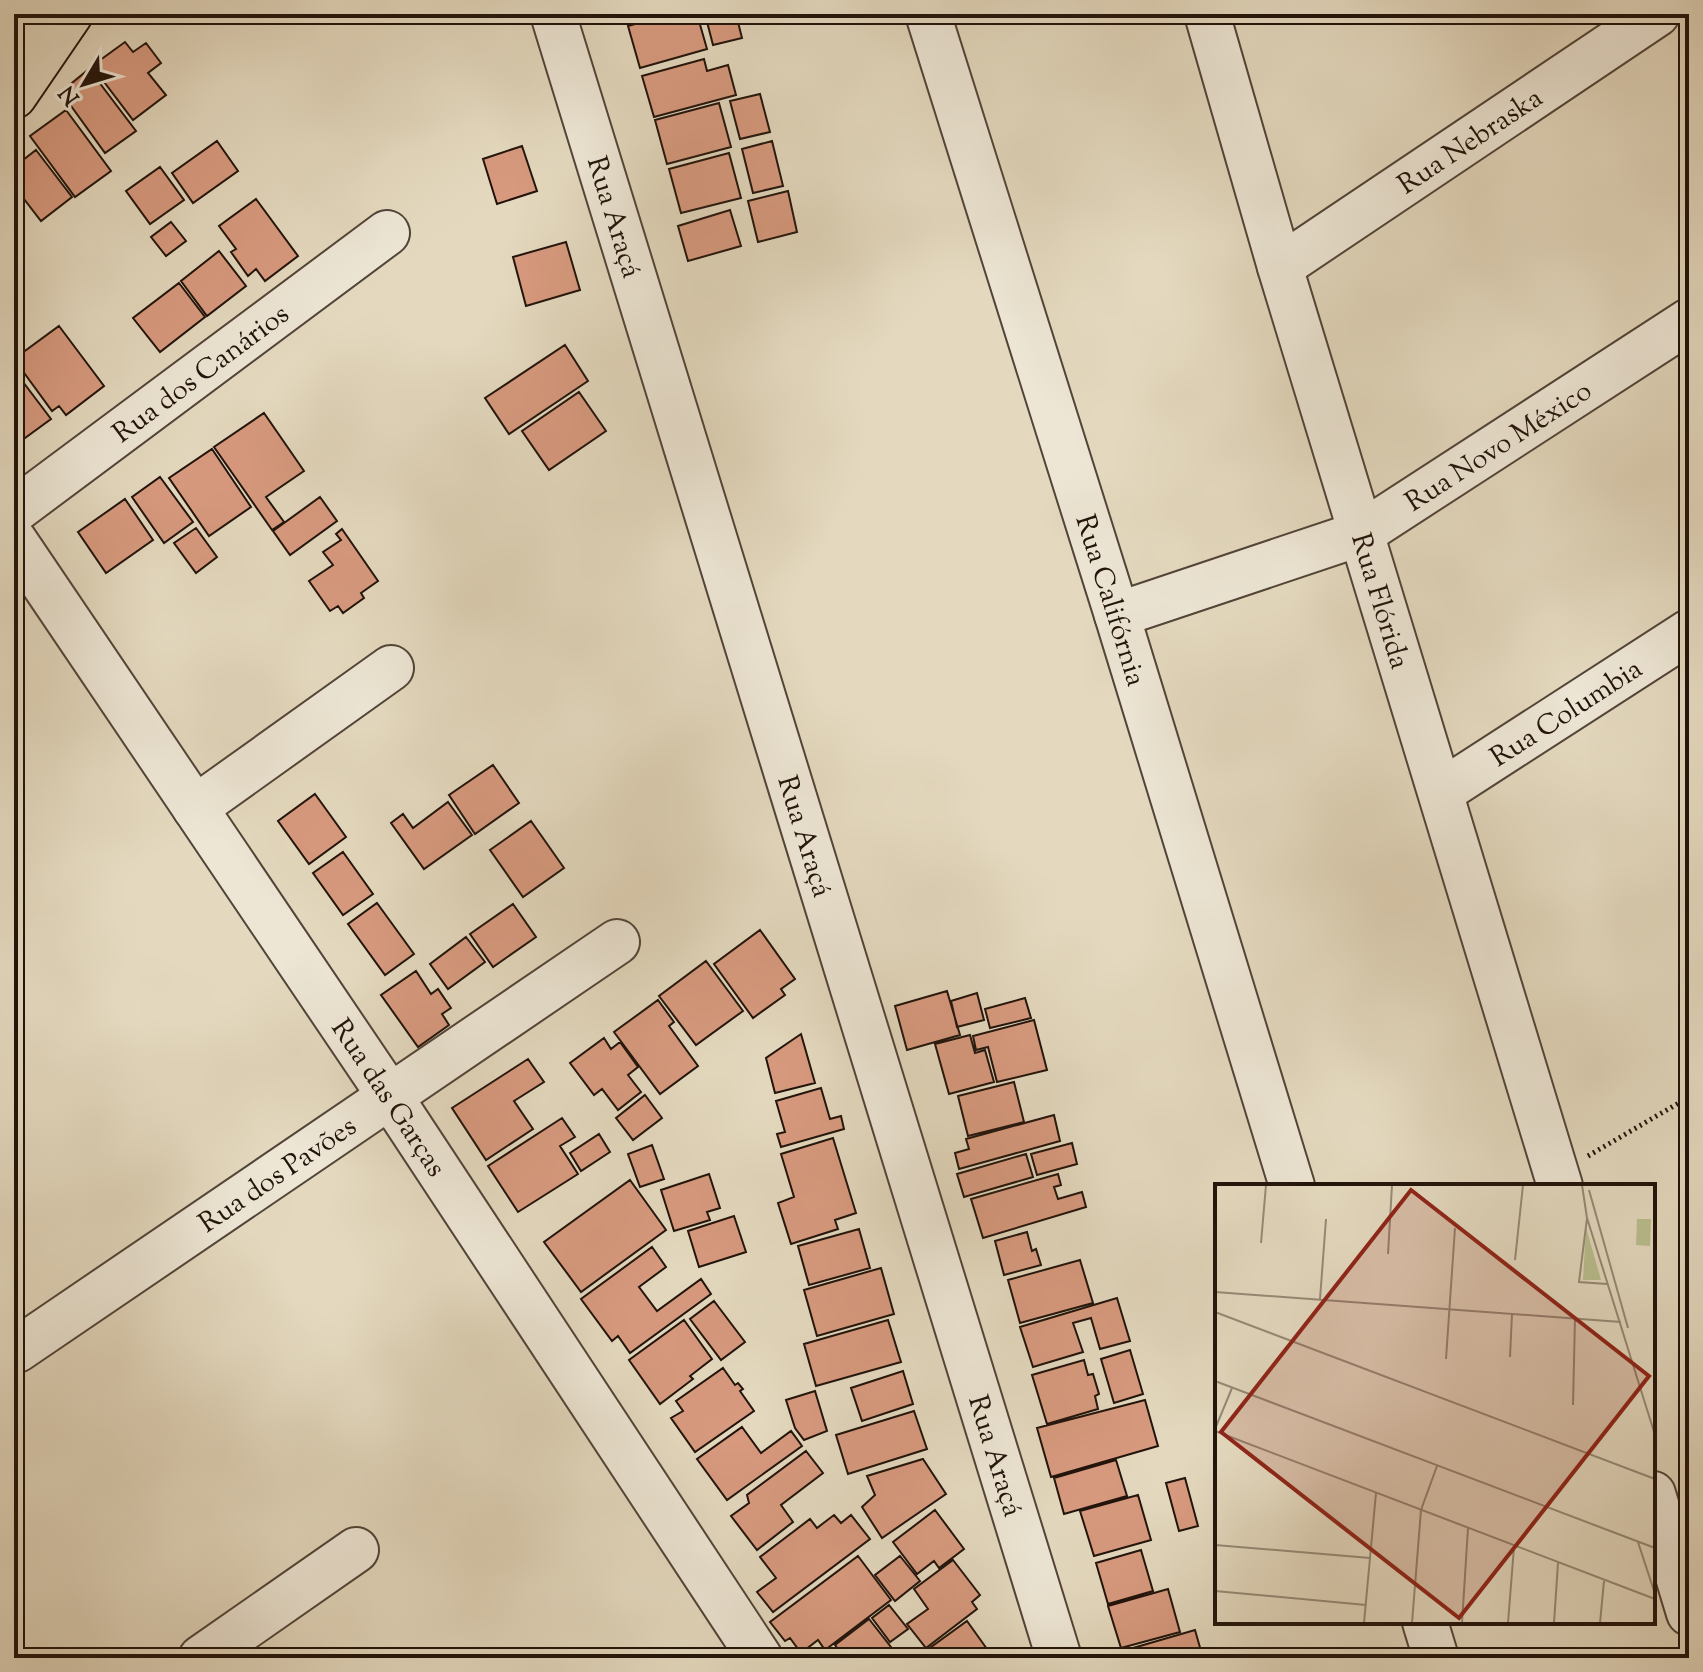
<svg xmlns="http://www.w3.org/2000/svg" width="1703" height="1672" font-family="'Sorts Mill Goudy',serif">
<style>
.building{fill:#d89a7f;stroke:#21130b;stroke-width:2}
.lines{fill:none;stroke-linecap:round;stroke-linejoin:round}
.minor-casing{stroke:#524438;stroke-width:48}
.major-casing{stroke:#21130b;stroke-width:48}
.path{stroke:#21130b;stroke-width:5;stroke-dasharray:2 4;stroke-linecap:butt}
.minor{stroke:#ede6d5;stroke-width:44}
.major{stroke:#e4d9bf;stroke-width:44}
.labels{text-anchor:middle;stroke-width:8;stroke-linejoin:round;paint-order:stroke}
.street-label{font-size:28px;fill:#21130b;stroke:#ede6d5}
.inset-road{fill:none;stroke:#968a77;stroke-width:2}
.view{fill:#8f2418;fill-opacity:0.15;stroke:#8f2418;stroke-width:4}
.inset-edge{fill:none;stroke:#21130b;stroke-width:4}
</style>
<rect width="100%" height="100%" fill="#e4d9bf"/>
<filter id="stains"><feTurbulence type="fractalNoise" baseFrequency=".0025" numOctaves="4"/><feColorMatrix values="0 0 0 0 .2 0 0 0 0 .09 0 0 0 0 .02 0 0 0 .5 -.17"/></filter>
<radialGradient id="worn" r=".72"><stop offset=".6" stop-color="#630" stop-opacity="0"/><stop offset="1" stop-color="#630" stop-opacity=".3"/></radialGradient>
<path class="building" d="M 670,14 L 697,14 L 707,49 L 640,68 L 628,26 Z
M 705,14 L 736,14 L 742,38 L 713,45 Z
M 125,42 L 133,52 L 146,43 L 161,63 L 148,73 L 166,95 L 133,120 L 92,66 Z
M 704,59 L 707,71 L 728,65 L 736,95 L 654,117 L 642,76 Z
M 89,69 L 136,131 L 105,153 L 61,92 Z
M 760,94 L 770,132 L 740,139 L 730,101 Z
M 719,103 L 731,147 L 667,164 L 655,120 Z
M 66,110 L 111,171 L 75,197 L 30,136 Z
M 217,141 L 238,171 L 193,203 L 172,173 Z
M 772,141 L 783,186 L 753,193 L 742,149 Z
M 522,146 L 537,191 L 497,204 L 483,159 Z
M 36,150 L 72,197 L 41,221 L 14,186 L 14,167 Z
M 729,153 L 741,198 L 681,213 L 669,169 Z
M 160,167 L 184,200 L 150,224 L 126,191 Z
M 788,191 L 797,232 L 758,242 L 748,201 Z
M 256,199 L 298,256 L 265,281 L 256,269 L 248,276 L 231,252 L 236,249 L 219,226 Z
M 730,210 L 741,246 L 688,261 L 678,226 Z
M 171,222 L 186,241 L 166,256 L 151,237 Z
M 566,242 L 580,290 L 526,306 L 513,257 Z
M 219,251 L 246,286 L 207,316 L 181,281 Z
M 179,283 L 205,317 L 160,352 L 133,318 Z
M 59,326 L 104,386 L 66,415 L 59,406 L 52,411 L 14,359 Z
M 565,345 L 588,381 L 509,434 L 485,398 Z
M 14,370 L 51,419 L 14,446 Z
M 579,392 L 606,431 L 549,470 L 522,431 Z
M 264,413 L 304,471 L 266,497 L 284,522 L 272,530 L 214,447 Z
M 212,449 L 251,507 L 209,536 L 169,478 Z
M 160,477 L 193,522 L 164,543 L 132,497 Z
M 320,497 L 337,521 L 290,555 L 273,531 Z
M 125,499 L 153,540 L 106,573 L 78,532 Z
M 196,528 L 217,557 L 196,573 L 174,543 Z
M 342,529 L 378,581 L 361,593 L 364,598 L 343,613 L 338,606 L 330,611 L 309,581 L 333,565 L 323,552 L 341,540 L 336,534 Z
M 493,765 L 519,803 L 475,834 L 449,795 Z
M 315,794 L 346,837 L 309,864 L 278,821 Z
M 448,802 L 472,835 L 424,869 L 391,823 L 403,814 L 413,828 Z
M 531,821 L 564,868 L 523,897 L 490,850 Z
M 343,852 L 373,894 L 343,915 L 313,873 Z
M 377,903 L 414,954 L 385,975 L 348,924 Z
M 513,904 L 536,937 L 493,967 L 470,934 Z
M 760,930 L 795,979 L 781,989 L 785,995 L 753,1018 L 714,964 Z
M 466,937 L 485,962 L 448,989 L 430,964 Z
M 706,961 L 743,1011 L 696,1045 L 659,996 Z
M 416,971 L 431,994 L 438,989 L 451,1008 L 442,1014 L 449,1025 L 418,1047 L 381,995 Z
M 947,991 L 960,1035 L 907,1050 L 895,1006 Z
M 977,993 L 984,1020 L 957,1027 L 951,1001 Z
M 1025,998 L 1031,1018 L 990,1028 L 985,1009 Z
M 658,1000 L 674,1022 L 669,1026 L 698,1066 L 660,1094 L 614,1032 Z
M 1034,1020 L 1047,1070 L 997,1082 L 988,1047 L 976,1050 L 973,1036 Z
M 801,1034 L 815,1083 L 775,1093 L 766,1058 Z
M 970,1035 L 975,1053 L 985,1050 L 994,1082 L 949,1094 L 935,1044 Z
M 604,1038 L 611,1049 L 620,1042 L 638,1067 L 628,1075 L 641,1092 L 618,1110 L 602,1089 L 594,1095 L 570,1063 Z
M 528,1059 L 544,1082 L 514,1101 L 533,1129 L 486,1160 L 452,1108 Z
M 1014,1082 L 1024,1122 L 968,1136 L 958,1096 Z
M 821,1088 L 830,1119 L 841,1116 L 844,1129 L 781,1147 L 777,1134 L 785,1132 L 776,1101 Z
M 645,1095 L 662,1118 L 633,1140 L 616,1118 Z
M 1054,1115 L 1060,1141 L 959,1169 L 955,1153 L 969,1149 L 966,1139 Z
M 562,1118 L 575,1137 L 560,1146 L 578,1174 L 518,1212 L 488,1166 Z
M 599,1134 L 610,1152 L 581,1171 L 570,1153 Z
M 833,1138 L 856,1213 L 835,1220 L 838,1229 L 791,1244 L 778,1203 L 794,1197 L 781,1154 Z
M 1072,1143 L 1077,1164 L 1037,1175 L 1031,1154 Z
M 652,1145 L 664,1179 L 640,1187 L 628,1154 Z
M 1026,1154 L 1033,1177 L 964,1197 L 957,1174 Z
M 709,1174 L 720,1208 L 707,1212 L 710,1220 L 674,1231 L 661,1190 Z
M 1058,1174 L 1061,1185 L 1054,1187 L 1058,1199 L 1082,1192 L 1086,1207 L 983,1238 L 971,1199 Z
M 630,1180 L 666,1230 L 581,1292 L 544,1242 Z
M 734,1216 L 746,1252 L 699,1267 L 688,1231 Z
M 859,1229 L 870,1268 L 809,1285 L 798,1246 Z
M 1027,1232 L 1032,1251 L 1036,1249 L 1041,1265 L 1004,1275 L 995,1241 Z
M 652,1247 L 666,1267 L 639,1287 L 657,1311 L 701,1279 L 711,1294 L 630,1353 L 618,1336 L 612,1341 L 581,1299 Z
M 1080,1260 L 1093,1303 L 1020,1323 L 1008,1280 Z
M 881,1268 L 894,1314 L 817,1336 L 804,1290 Z
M 1117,1298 L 1130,1341 L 1100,1349 L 1091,1318 L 1073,1323 L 1083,1352 L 1033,1367 L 1020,1327 Z
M 714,1301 L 745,1342 L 721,1360 L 690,1319 Z
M 684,1320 L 712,1359 L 690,1376 L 693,1379 L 660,1404 L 629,1360 Z
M 888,1320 L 901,1362 L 816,1386 L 804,1344 Z
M 1130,1350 L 1143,1394 L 1114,1403 L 1101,1359 Z
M 1084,1360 L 1088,1375 L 1093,1374 L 1099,1394 L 1095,1396 L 1098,1409 L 1047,1424 L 1032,1375 Z
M 723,1368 L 735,1385 L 738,1383 L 743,1389 L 740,1391 L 754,1411 L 695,1452 L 671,1418 L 683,1411 L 676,1401 Z
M 903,1371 L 913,1404 L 862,1421 L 851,1388 Z
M 815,1391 L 827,1431 L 804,1440 L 795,1428 L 786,1400 Z
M 1145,1400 L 1158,1446 L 1051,1477 L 1037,1428 Z
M 914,1411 L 927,1449 L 848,1474 L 836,1435 Z
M 742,1427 L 761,1453 L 791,1431 L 802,1446 L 727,1500 L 697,1459 Z
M 806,1451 L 823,1473 L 781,1505 L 793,1522 L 757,1550 L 731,1516 L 749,1503 L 747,1495 Z
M 923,1459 L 946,1494 L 882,1538 L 862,1507 L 875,1495 L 867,1476 Z
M 1116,1460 L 1127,1496 L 1064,1514 L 1054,1478 Z
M 1185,1478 L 1198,1526 L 1179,1531 L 1166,1483 Z
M 1138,1495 L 1151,1540 L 1094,1556 L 1080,1511 Z
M 935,1510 L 964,1549 L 939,1568 L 934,1561 L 917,1574 L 893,1542 Z
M 834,1515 L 841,1523 L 851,1515 L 870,1539 L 773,1612 L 757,1592 L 776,1578 L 760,1557 L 810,1519 L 817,1528 Z
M 1141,1550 L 1153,1591 L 1108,1604 L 1096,1563 Z
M 858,1556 L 891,1600 L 825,1650 L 818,1640 L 801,1653 L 790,1638 L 785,1641 L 770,1622 Z
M 900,1556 L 920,1581 L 895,1601 L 875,1575 Z
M 953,1560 L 980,1595 L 972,1602 L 977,1609 L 926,1648 L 907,1624 L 928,1609 L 914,1589 Z
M 1168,1589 L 1180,1632 L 1121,1648 L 1108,1606 Z
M 889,1605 L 908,1629 L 890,1642 L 872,1618 Z
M 869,1619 L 898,1656 L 895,1658 L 845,1658 L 835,1645 Z
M 967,1621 L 992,1656 L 916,1658 Z
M 1195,1630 L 1203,1658 L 1136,1658 L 1133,1648 Z"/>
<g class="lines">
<g class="minor-casing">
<g id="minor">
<path id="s1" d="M 553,14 L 1059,1658"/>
<path id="s2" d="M 928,14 L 1117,615 L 1292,1186"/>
<path id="s3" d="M 1207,14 L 1280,267 L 1560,1186"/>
<path id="s4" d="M 1280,267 L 1657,14"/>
<path id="s5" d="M 14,511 L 387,233"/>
<path id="s6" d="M 14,540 L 389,1095 L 760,1658"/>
<path id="s7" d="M 1117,615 L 1362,533 L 1689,321"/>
<path id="s8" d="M 1441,792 L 1689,632"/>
<path d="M 195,808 L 391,668"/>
<path id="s9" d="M 17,1350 L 617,942"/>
<path d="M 1653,1494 L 1689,1613"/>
<path d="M 1425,1622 L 1436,1658"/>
<path d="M 201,1658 L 356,1550"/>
</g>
</g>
<g class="major-casing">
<path id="major" d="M 14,34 L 28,14
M 14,96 L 70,14"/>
</g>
<path class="path" d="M 1588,1156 L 1689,1097"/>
<use href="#minor" class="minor"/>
<use href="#major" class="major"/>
</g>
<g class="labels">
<g class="street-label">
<text dy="10" stroke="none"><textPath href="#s4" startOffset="228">Rua Nebraska</textPath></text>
<text dy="10" stroke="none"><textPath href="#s1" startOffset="212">Rua Araçá</textPath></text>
<text dy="10" stroke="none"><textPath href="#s5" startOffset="232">Rua dos Canários</textPath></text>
<text dy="10" stroke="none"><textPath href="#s7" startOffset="420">Rua Novo México</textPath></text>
<text dy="10" stroke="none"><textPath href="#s2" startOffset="614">Rua Califórnia</textPath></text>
<text dy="10" stroke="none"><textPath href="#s3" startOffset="612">Rua Flórida</textPath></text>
<text dy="10" stroke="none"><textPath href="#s8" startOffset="148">Rua Columbia</textPath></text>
<text dy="10" stroke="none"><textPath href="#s1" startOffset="860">Rua Araçá</textPath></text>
<text dy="10" stroke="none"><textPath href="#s6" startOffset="672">Rua das Garças</textPath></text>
<text dy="10" stroke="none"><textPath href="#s9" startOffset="314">Rua dos Pavões</textPath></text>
<text dy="10" stroke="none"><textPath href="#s1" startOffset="1508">Rua Araçá</textPath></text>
</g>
</g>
<g transform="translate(1215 1184)">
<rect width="440" height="440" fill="#e4d9bf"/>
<path d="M 422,35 L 436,35 L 435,62 L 421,61 ZM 371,43 L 386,96 L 368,96 Z" fill="#b9be8f"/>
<path class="inset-road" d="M 367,1 L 372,34 L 440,251M 374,6 L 413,144M 372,34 L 364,98 L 392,100M 46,59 L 51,1M 173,70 L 177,1M 300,76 L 308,1M 0,108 L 406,138M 105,115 L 111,35M 0,128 L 440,295M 295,173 L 297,130M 231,175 L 240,44M 0,197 L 440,364M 358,221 L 360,134M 0,245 L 17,204M 0,247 L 440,415M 423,358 L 440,410M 0,361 L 155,374M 0,407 L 151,421M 149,439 L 161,309M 197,439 L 206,326 L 222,282M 247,439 L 253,344M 293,439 L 299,363M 339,439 L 343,379M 385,439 L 389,397"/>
<path class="view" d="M 196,6 L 434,192 L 244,434 L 6,248 Z"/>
<rect width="440" height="440" class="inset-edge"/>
</g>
<rect width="1703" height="1672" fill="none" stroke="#e4d9bf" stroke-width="48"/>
<rect x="16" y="16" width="1671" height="1640" fill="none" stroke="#21130b" stroke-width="4"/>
<rect x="24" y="24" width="1655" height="1624" fill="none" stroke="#21130b" stroke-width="2"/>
<g transform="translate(84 84) rotate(232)" stroke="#ede6d5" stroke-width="6" paint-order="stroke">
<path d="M0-6L14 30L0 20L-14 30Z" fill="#21130b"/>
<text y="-12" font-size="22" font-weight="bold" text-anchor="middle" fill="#21130b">N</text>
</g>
<rect width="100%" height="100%" filter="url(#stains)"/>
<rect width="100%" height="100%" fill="url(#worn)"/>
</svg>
